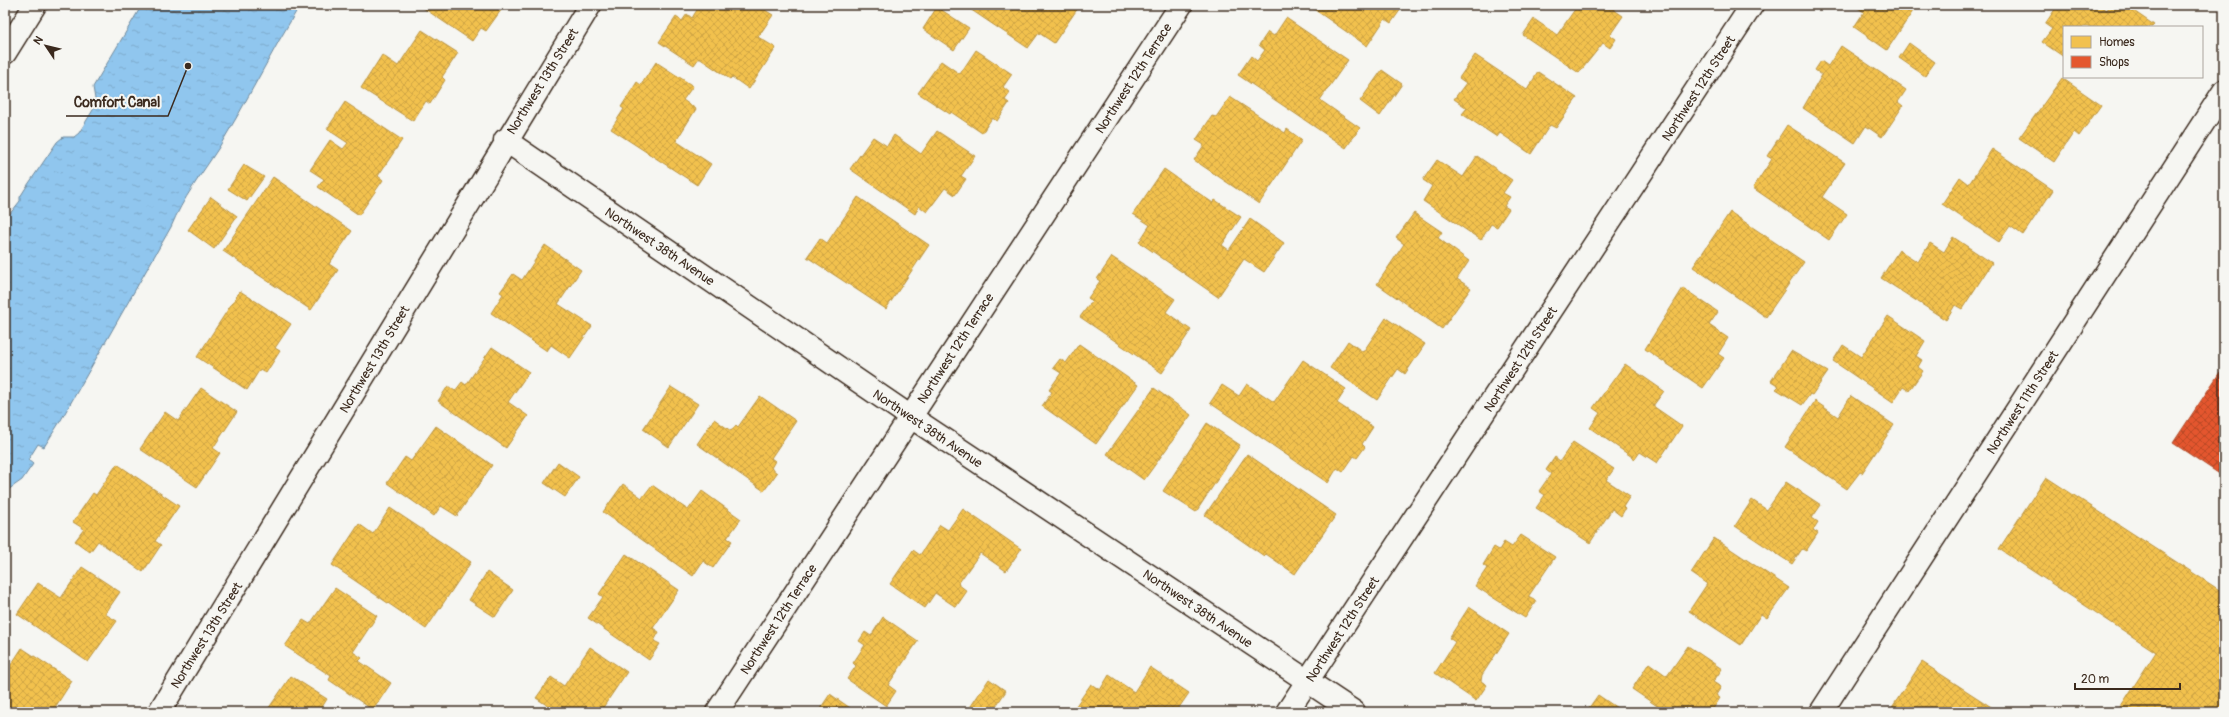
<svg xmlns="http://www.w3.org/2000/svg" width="2229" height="717" font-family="Pangolin,sans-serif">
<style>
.water{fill:url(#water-ripples);stroke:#6e889b}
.homes{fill:url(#homes-cross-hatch);stroke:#bb9440}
.shops{fill:url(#shops-cross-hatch);stroke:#b14a29}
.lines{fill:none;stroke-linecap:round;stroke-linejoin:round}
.street-casing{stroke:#3b2a1e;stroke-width:25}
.secondary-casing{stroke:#3b2a1e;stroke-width:25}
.highway-casing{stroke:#3b2a1e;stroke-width:25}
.street{stroke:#f6f6f2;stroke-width:22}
.secondary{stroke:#f6f6f2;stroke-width:22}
.highway{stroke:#f6f6f2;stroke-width:22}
.labels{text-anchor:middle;stroke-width:4;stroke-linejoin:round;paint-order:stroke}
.street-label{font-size:13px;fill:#3b2a1e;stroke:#f6f6f2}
.leader{fill:none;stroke:#3b2a1e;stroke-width:1.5}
.callout-dot{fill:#3b2a1e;stroke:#f6f6f2;stroke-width:1.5}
.callout-label{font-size:14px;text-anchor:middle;font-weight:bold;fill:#3b2a1e;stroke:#f6f6f2;stroke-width:4;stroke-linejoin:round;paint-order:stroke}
</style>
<defs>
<pattern id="water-ripples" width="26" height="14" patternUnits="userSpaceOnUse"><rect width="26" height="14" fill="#90c6ee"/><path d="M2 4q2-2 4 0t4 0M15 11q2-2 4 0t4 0" fill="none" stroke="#7daacc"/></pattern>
<pattern id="homes-cross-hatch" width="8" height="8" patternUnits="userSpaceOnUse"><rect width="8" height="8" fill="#f2c14e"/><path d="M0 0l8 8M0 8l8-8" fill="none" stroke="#d0a644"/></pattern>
<pattern id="shops-cross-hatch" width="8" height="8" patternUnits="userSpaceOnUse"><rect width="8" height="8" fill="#e4572e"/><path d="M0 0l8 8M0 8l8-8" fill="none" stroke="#ba4827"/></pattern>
</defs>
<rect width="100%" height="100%" fill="#f6f6f2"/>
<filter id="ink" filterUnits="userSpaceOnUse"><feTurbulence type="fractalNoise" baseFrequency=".025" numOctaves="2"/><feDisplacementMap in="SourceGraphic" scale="8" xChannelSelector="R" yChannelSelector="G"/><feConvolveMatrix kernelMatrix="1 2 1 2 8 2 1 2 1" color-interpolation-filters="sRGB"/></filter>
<g filter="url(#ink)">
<path class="water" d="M 142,5 L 300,5 C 271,52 247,102 218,149 C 201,175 183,198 171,227 L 61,420 L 44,447 L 38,444 L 28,460 L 33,464 L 22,480 L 5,492 L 5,220 L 20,201 L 20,197 L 25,189 L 57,142 L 63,137 L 74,137 L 79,133 L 96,105 L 93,87 Z"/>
<path class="homes" d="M 419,5 L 502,5 L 504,6 L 486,31 L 481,28 L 472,41 Z
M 700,5 L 757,5 L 773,15 L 758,37 L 776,48 L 749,89 L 732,77 L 730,79 L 699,58 L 694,65 L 659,42 L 676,17 L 682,21 L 687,14 L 692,18 Z
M 964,5 L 1080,5 L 1054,43 L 1039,33 L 1028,48 Z
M 1308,5 L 1395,5 L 1401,9 L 1391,23 L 1385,19 L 1367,46 Z
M 1578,5 L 1607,5 L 1623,16 L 1610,35 L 1616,39 L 1610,48 L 1603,43 L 1579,73 L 1523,35 L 1534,19 L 1557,35 Z
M 1860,5 L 1917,5 L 1887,50 L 1854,27 L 1864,12 L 1858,8 Z
M 2058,5 L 2099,5 L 2107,10 L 2110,5 L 2125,5 L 2154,25 L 2152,27 L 2064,27 L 2064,57 L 2042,42 L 2052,29 L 2045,24 Z
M 937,7 L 969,28 L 954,50 L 923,29 Z
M 1286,18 L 1348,60 L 1320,100 L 1360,128 L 1346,148 L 1238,75 L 1251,56 L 1257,61 L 1265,50 L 1259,45 L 1268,32 L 1274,36 Z
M 422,30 L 458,53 L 442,77 L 445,80 L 430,104 L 426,101 L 413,121 L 361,88 L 382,55 L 398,66 Z
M 1909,43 L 1935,62 L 1925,76 L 1899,58 Z
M 1841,46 L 1906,90 L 1898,102 L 1903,106 L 1882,137 L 1866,126 L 1855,143 L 1803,108 L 1822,75 L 1815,70 L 1821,61 L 1828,66 Z
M 976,50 L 1012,74 L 1003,87 L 1010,93 L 1005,100 L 1009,103 L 997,121 L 992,118 L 982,133 L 951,112 L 950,114 L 918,93 L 941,61 L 960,74 Z
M 1475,55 L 1527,90 L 1538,72 L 1577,98 L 1556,128 L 1550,125 L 1531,154 L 1500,133 L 1497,137 L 1462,114 L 1467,108 L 1454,99 L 1466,83 L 1459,78 Z
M 656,62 L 693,86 L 683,100 L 696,109 L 676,141 L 711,164 L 697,185 L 611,129 L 624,109 L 621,107 L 637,82 L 641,85 Z
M 1382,70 L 1402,84 L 1380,116 L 1360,101 Z
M 2062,78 L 2101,105 L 2079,136 L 2074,132 L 2054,162 L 2019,138 Z
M 1230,97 L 1285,133 L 1287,129 L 1302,140 L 1259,204 L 1194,160 L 1204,145 L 1196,140 L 1212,116 L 1216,117 Z
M 345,102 L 402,140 L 378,176 L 383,180 L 359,215 L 318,187 L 324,179 L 310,170 L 330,140 L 343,149 L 348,143 L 327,129 Z
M 1787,125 L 1845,163 L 1822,197 L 1847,214 L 1829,240 L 1753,188 L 1772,159 L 1767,156 Z
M 937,131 L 975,156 L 961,176 L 966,179 L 955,195 L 945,188 L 927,212 L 919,206 L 915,214 L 850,169 L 873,137 L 887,146 L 894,135 L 921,154 Z
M 1992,149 L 2053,190 L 2023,235 L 2010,226 L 1999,242 L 1942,204 L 1960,177 L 1969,184 Z
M 1477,156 L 1512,180 L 1503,193 L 1510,197 L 1504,206 L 1509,209 L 1497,227 L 1491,224 L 1481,240 L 1423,201 L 1432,186 L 1423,180 L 1437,160 L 1463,177 Z
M 244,165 L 264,177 L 247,201 L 228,189 Z
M 1164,169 L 1213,203 L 1215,200 L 1241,217 L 1222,245 L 1229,250 L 1250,219 L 1284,243 L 1264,272 L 1244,259 L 1218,297 L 1139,242 L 1150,225 L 1133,214 Z
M 273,177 L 352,231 L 329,264 L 338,270 L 311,310 L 223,251 Z
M 211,197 L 237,216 L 214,249 L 188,230 Z
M 858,197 L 929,245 L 886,309 L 807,257 L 820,238 L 827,243 Z
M 1730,212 L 1804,262 L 1766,317 L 1693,267 Z
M 1414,213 L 1442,232 L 1438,238 L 1469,261 L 1457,279 L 1471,288 L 1442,329 L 1377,284 L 1404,244 L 1396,238 Z
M 1953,237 L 1992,263 L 1962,309 L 1955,305 L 1946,320 L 1881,278 L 1899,250 L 1918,262 L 1930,243 L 1944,252 Z
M 545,245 L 581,270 L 558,304 L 592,326 L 570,358 L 551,345 L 547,351 L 491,313 L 503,294 L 500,292 L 513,274 L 522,280 Z
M 1112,257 L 1175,299 L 1166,312 L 1191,330 L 1162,373 L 1080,317 L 1092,301 L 1088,298 L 1100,281 L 1097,279 Z
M 1683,288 L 1718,312 L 1709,325 L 1728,338 L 1718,354 L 1724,358 L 1703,388 L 1645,349 Z
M 240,291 L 291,324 L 275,348 L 280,351 L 266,373 L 260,369 L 247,390 L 197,357 Z
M 1888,316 L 1925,341 L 1916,356 L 1922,360 L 1918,367 L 1923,371 L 1909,391 L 1903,387 L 1893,402 L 1833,361 L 1843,345 L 1861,357 Z
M 1386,318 L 1425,344 L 1405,374 L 1398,369 L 1377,400 L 1330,368 L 1348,341 L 1363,352 Z
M 1079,344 L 1138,385 L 1096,444 L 1042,406 L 1052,392 L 1049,390 L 1061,373 L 1053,368 L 1060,359 L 1066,363 Z
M 492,347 L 529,372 L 508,402 L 528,416 L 506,448 L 438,401 L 448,386 L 455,391 L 462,382 L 466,385 Z
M 1791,351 L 1828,372 L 1812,395 L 1810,394 L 1802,405 L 1776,389 L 1779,386 L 1771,381 Z
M 1303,360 L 1346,389 L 1337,403 L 1373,427 L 1362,444 L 1365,447 L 1357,458 L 1354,456 L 1343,472 L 1337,468 L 1328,483 L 1210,403 L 1222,385 L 1239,396 L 1247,384 L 1274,402 Z
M 1625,364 L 1664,391 L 1653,406 L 1682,426 L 1657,463 L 1640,452 L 1635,459 L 1590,428 L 1600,413 L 1593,408 Z
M 671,387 L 698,404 L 669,447 L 643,429 Z
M 201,388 L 237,412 L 213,448 L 220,453 L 197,487 L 140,449 L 165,412 L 178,421 Z
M 1154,388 L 1191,415 L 1144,480 L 1107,454 Z
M 760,396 L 796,421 L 771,458 L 775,461 L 771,468 L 777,473 L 764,491 L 697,444 L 714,419 L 731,431 L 736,425 L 738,427 Z
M 1851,396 L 1894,425 L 1862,473 L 1860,472 L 1847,489 L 1785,447 L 1815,401 L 1838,417 Z
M 1207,423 L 1240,445 L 1196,512 L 1163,491 Z
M 436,426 L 492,465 L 457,516 L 441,506 L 434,516 L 387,483 L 405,457 L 411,461 Z
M 1573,442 L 1614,469 L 1606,480 L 1630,496 L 1623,507 L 1625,509 L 1621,516 L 1612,509 L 1590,543 L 1536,508 L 1545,495 L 1539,491 L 1551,474 L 1546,470 L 1555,457 L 1560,461 Z
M 1247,454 L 1336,515 L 1295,574 L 1266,554 L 1264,556 L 1205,515 Z
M 558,462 L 579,477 L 565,497 L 544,483 Z
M 117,464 L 179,506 L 155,541 L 161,545 L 143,572 L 98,541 L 90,552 L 75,541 L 84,529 L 73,522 L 93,493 L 96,495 Z
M 2046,477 L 2224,593 L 2224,712 L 2117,712 L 2156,652 L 1999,549 Z
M 1786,482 L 1821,505 L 1812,518 L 1818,522 L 1813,530 L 1818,533 L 1806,551 L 1802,549 L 1792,564 L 1735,526 L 1752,500 L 1767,510 Z
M 623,484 L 642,498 L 652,485 L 688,510 L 702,491 L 741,519 L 727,538 L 732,541 L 713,568 L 703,561 L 693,576 L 603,512 Z
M 390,508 L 471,562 L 426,629 L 332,565 L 359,524 L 373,534 Z
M 963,509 L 1021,549 L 1006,571 L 980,553 L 958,584 L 967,591 L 956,607 L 935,593 L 925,608 L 890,584 L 913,550 L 920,555 L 940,525 L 948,530 Z
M 1521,535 L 1555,557 L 1528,597 L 1536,601 L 1525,618 L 1475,586 L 1487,568 L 1483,565 L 1494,547 L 1499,550 L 1504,542 L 1512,547 Z
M 1714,538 L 1789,588 L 1767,618 L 1761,614 L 1741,645 L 1689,611 L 1707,584 L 1691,573 Z
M 626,554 L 679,590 L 653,628 L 659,632 L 654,641 L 660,644 L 649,660 L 588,618 L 603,597 L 599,594 Z
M 82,567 L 120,592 L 105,614 L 117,621 L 88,662 L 17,614 L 38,583 L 61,598 Z
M 487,572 L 513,590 L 495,617 L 469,600 Z
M 335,588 L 377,616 L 353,652 L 362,658 L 359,661 L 391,683 L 373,710 L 329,680 L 331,676 L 285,646 L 303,620 L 310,624 Z
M 1469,607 L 1509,634 L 1482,675 L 1481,681 L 1487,685 L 1476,701 L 1435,673 L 1455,642 L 1449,638 Z
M 883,617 L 918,641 L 888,685 L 896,691 L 886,706 L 847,679 L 856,666 L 853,663 L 865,645 L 859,641 L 865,632 L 871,636 Z
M 1688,646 L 1722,669 L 1713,682 L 1721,687 L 1716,695 L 1720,698 L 1711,712 L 1666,712 L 1632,689 L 1649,663 L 1667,676 Z
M 590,647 L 627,672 L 602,709 L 605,712 L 557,712 L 536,698 L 551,677 L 564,686 Z
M 22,648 L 72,681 L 52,712 L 5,712 L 5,674 Z
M 1922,662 L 1999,712 L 1889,712 Z
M 1150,667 L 1189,693 L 1176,712 L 1077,712 L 1073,710 L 1091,684 L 1100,690 L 1109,675 L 1134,692 Z
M 291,676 L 327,699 L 319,712 L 266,712 Z
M 989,679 L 1006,691 L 992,712 L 967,712 Z
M 830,694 L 856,712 L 818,712 Z
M 1598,695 L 1623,712 L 1586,712 Z"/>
<path class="shops" d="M 2224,366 L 2224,477 L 2173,443 Z"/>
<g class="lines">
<g class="street-casing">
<path id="street" d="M 505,140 L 911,417 L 1354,712
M 159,712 L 590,5
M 717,712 L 1181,5
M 1287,712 L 1752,5"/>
</g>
<g class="secondary-casing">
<path id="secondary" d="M 1821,712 L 2224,91"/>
</g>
<g class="highway-casing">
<path id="highway" d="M 5,53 L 35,5"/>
</g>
<use href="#street" class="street"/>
<use href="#secondary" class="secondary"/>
<use href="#highway" class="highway"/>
</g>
</g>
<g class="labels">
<g class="street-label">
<text transform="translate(1133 78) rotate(-57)" y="5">Northwest 12th Terrace</text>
<text transform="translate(542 81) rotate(-58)" y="5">Northwest 13th Street</text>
<text transform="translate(1698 88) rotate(-57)" y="5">Northwest 12th Street</text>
<text transform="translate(660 246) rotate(34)" y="5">Northwest 38th Avenue</text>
<text transform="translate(955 348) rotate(-57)" y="5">Northwest 12th Terrace</text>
<text transform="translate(374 359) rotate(-59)" y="5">Northwest 13th Street</text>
<text transform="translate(1520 359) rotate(-57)" y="5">Northwest 12th Street</text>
<text transform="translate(2022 402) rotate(-57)" y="5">Northwest 11th Street</text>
<text transform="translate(928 428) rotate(34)" y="5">Northwest 38th Avenue</text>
<text transform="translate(1198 608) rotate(34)" y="5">Northwest 38th Avenue</text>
<text transform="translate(778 619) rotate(-57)" y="5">Northwest 12th Terrace</text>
<text transform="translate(1342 629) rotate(-57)" y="5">Northwest 12th Street</text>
<text transform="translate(206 635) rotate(-58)" y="5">Northwest 13th Street</text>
</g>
</g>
<path class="leader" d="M188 66L168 116H66"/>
<circle class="callout-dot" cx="188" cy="66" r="4"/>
<g class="callout-label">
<text x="117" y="107">Comfort Canal</text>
</g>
<rect width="2229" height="717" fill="none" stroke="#f6f6f2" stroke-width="20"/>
<rect x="10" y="10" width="2209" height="697" fill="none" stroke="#3b2a1e" stroke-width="1.5" filter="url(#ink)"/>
<rect x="2063" y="26" width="140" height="52" fill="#f6f6f2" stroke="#aba49d"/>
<rect x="2071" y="36" width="20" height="12" fill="#f2c14e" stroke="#aba49d"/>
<text x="2099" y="46" font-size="12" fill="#3b2a1e">Homes</text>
<rect x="2071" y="56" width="20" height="12" fill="#e4572e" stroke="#aba49d"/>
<text x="2099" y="66" font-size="12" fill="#3b2a1e">Shops</text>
<g transform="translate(46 46) rotate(305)" stroke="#f6f6f2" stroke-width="3" paint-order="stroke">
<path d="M0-3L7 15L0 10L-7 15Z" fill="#3b2a1e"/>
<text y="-6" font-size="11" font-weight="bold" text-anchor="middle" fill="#3b2a1e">N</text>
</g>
<path d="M2075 683v6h105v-6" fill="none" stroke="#3b2a1e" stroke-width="2"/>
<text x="2081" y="683" font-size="12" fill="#3b2a1e" stroke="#f6f6f2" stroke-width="3" paint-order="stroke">20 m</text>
</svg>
